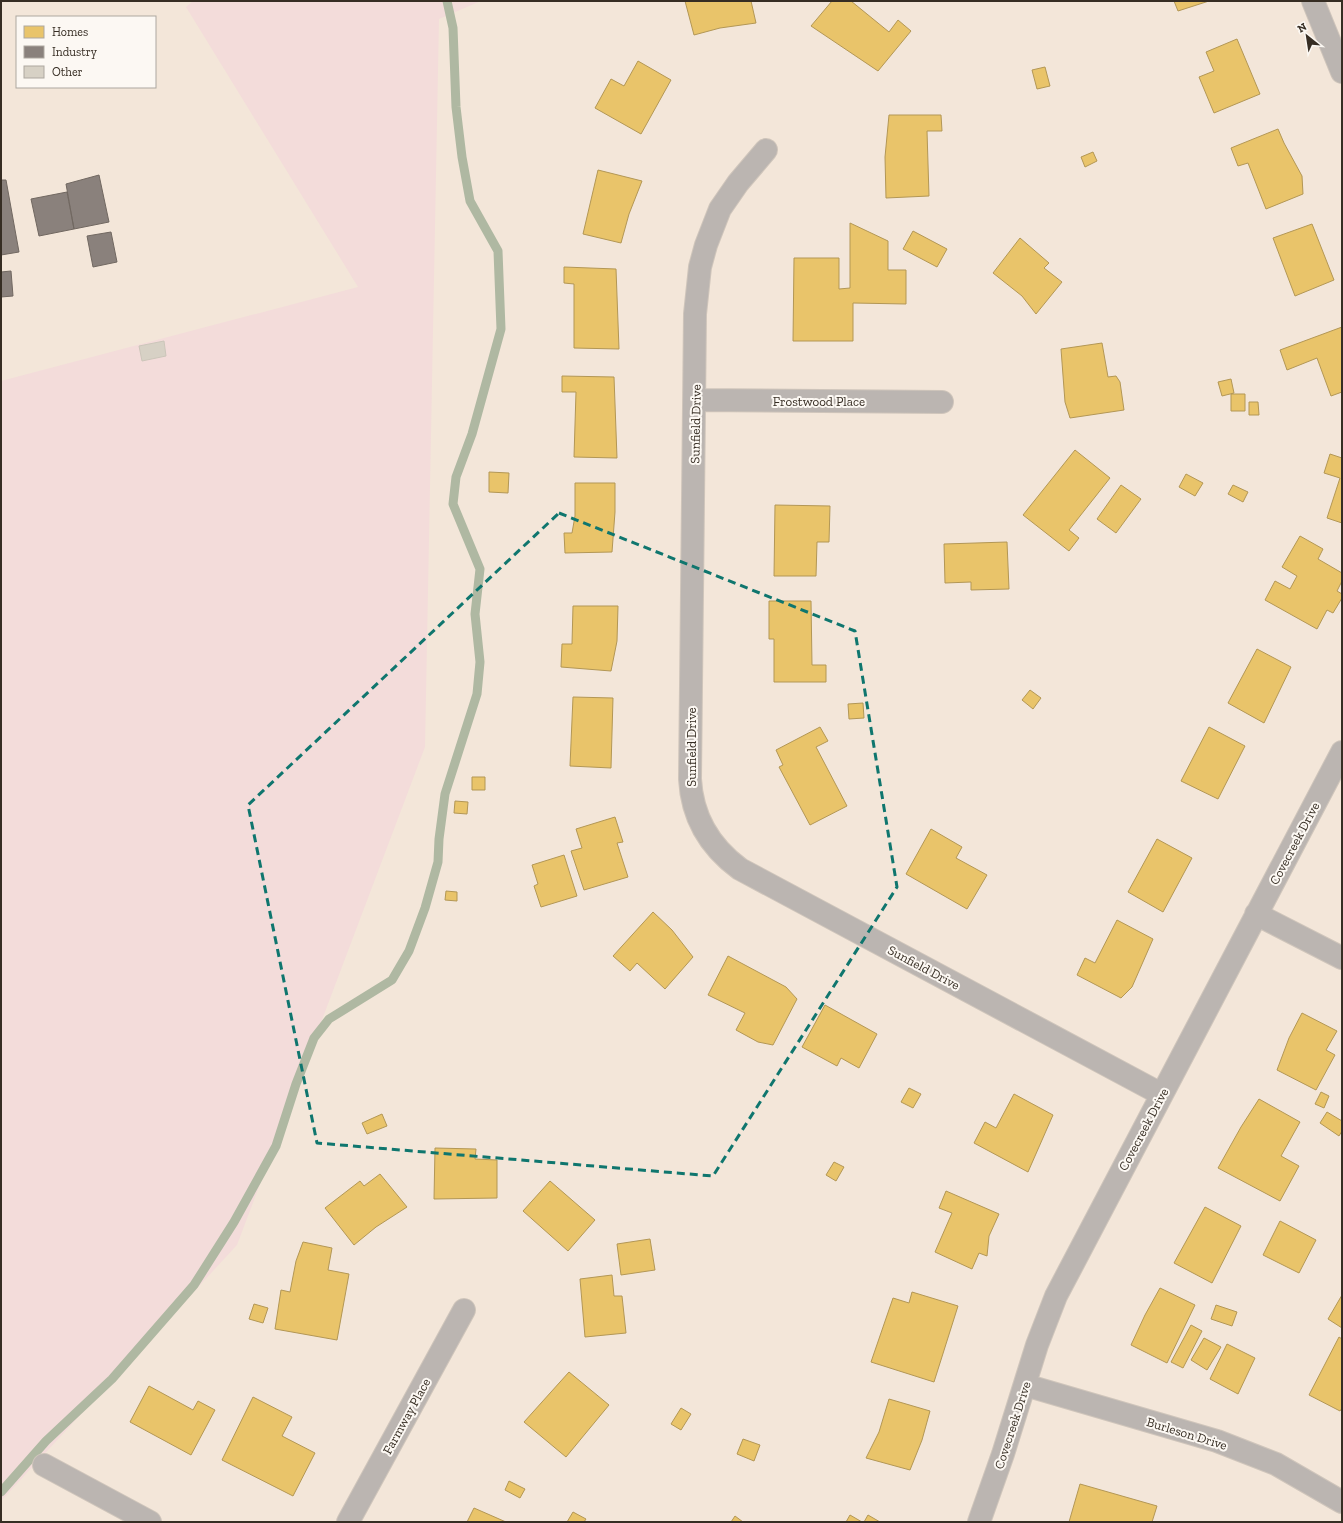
<svg xmlns="http://www.w3.org/2000/svg" width="1343" height="1523" font-family="'Zilla Slab',serif">
<style>
.green{fill:#f3dcda}
.homes{fill:#e9c46a;stroke:#b39755}
.industry{fill:#8a817c;stroke:#716861}
.lines{fill:none;stroke-linecap:round;stroke-linejoin:round}
.stream{stroke:#afb8a2;stroke-width:9}
.building{fill:#d7d1c5;stroke:#ccc6ba}
.minor-casing{stroke:#cfc5bb;stroke-width:24}
.minor{stroke:#bbb5b1;stroke-width:22}
.marked{fill:none;stroke:#0f766e;stroke-width:3;stroke-dasharray:8 5;stroke-linejoin:round}
.labels{text-anchor:middle;stroke-width:4;stroke-linejoin:round;paint-order:stroke}
.street-label{font-size:13px;fill:#362d23;stroke:#fcf8f3}
</style>
<rect width="100%" height="100%" fill="#f3e6d9"/>
<path class="green" d="M 193,1 L 481,1 L 439,19 L 425,747 L 237,1245 L 1,1501 L 1,381 L 358,287 L 186,7 Z"/>
<path class="homes" d="M 685,1 L 751,1 L 756,23 L 720,28 L 694,35 Z
M 832,1 L 851,1 L 889,32 L 898,20 L 911,31 L 878,71 L 811,26 Z
M 1174,1 L 1209,1 L 1178,11 Z
M 1237,39 L 1260,94 L 1214,113 L 1199,77 L 1214,71 L 1206,52 Z
M 638,61 L 671,80 L 641,134 L 595,108 L 611,79 L 624,86 Z
M 1045,67 L 1050,86 L 1037,89 L 1032,70 Z
M 889,115 L 941,115 L 942,131 L 927,131 L 929,196 L 886,198 L 885,157 Z
M 1278,129 L 1284,143 L 1302,176 L 1303,194 L 1266,209 L 1248,163 L 1238,166 L 1231,148 Z
M 1093,152 L 1097,161 L 1085,167 L 1081,157 Z
M 598,170 L 642,181 L 629,214 L 621,243 L 583,234 Z
M 850,223 L 888,241 L 888,270 L 906,270 L 906,304 L 853,303 L 853,341 L 793,341 L 794,258 L 839,258 L 839,289 L 850,288 Z
M 1312,224 L 1334,280 L 1295,296 L 1273,238 Z
M 913,231 L 947,249 L 937,267 L 903,249 Z
M 1020,238 L 1049,263 L 1044,268 L 1062,282 L 1036,314 L 1022,296 L 993,273 Z
M 564,267 L 616,269 L 619,349 L 574,348 L 574,284 L 564,283 Z
M 1342,327 L 1342,392 L 1331,396 L 1317,358 L 1287,370 L 1280,350 Z
M 1102,343 L 1108,377 L 1116,376 L 1120,382 L 1124,410 L 1070,418 L 1065,402 L 1061,349 Z
M 562,376 L 614,377 L 617,458 L 574,457 L 576,392 L 562,392 Z
M 1231,379 L 1234,393 L 1222,396 L 1218,382 Z
M 1231,394 L 1245,394 L 1245,411 L 1231,411 Z
M 1249,402 L 1258,402 L 1259,415 L 1249,415 Z
M 1075,450 L 1110,478 L 1069,530 L 1079,538 L 1069,551 L 1023,515 Z
M 1330,454 L 1342,458 L 1342,523 L 1327,518 L 1340,478 L 1324,473 Z
M 489,472 L 509,473 L 508,493 L 489,492 Z
M 1186,474 L 1203,483 L 1195,496 L 1179,487 Z
M 575,483 L 615,483 L 615,512 L 612,552 L 565,553 L 564,533 L 572,533 L 575,516 Z
M 1121,485 L 1141,499 L 1116,533 L 1097,519 Z
M 1233,485 L 1248,492 L 1243,502 L 1228,494 Z
M 775,505 L 830,506 L 829,542 L 817,542 L 816,576 L 774,576 Z
M 1300,536 L 1323,549 L 1318,559 L 1342,573 L 1342,581 L 1337,591 L 1342,594 L 1342,598 L 1333,613 L 1327,610 L 1317,629 L 1265,600 L 1275,581 L 1290,589 L 1297,576 L 1282,567 Z
M 1007,542 L 1009,589 L 971,590 L 971,582 L 945,583 L 944,544 Z
M 769,601 L 811,601 L 812,665 L 826,665 L 826,682 L 774,682 L 774,639 L 769,639 Z
M 573,606 L 618,606 L 617,641 L 611,671 L 561,667 L 562,644 L 572,644 Z
M 1257,649 L 1291,667 L 1264,723 L 1228,703 Z
M 1030,690 L 1041,698 L 1033,709 L 1022,700 Z
M 573,697 L 613,698 L 611,768 L 570,766 Z
M 863,703 L 864,718 L 849,719 L 848,704 Z
M 820,727 L 828,741 L 816,747 L 847,806 L 810,825 L 779,767 L 783,765 L 776,750 Z
M 1209,727 L 1245,746 L 1218,799 L 1181,781 Z
M 472,777 L 485,777 L 485,790 L 472,790 Z
M 455,801 L 468,802 L 467,814 L 454,813 Z
M 615,817 L 623,842 L 617,843 L 628,877 L 584,890 L 571,851 L 582,848 L 576,829 Z
M 931,829 L 962,847 L 956,858 L 987,875 L 967,909 L 906,874 Z
M 1157,839 L 1192,858 L 1163,912 L 1128,892 Z
M 564,855 L 577,896 L 541,907 L 534,886 L 538,884 L 532,865 Z
M 446,891 L 457,892 L 457,901 L 445,900 Z
M 653,912 L 672,930 L 693,957 L 665,989 L 637,963 L 630,971 L 613,956 Z
M 1117,920 L 1153,939 L 1132,987 L 1121,998 L 1077,975 L 1085,958 L 1095,963 Z
M 728,956 L 786,987 L 797,999 L 773,1045 L 758,1042 L 736,1030 L 745,1013 L 708,995 Z
M 825,1005 L 877,1034 L 859,1068 L 841,1058 L 837,1066 L 802,1047 Z
M 1302,1013 L 1337,1031 L 1326,1050 L 1335,1055 L 1316,1090 L 1277,1070 L 1289,1038 Z
M 909,1088 L 921,1094 L 913,1108 L 901,1102 Z
M 1321,1092 L 1329,1096 L 1324,1108 L 1315,1104 Z
M 1014,1094 L 1053,1115 L 1028,1172 L 974,1143 L 985,1122 L 996,1128 Z
M 1259,1099 L 1300,1122 L 1281,1156 L 1299,1166 L 1280,1201 L 1218,1168 L 1241,1127 Z
M 1327,1112 L 1342,1121 L 1342,1131 L 1339,1136 L 1320,1123 Z
M 382,1114 L 387,1126 L 367,1134 L 362,1123 Z
M 435,1148 L 476,1149 L 475,1159 L 497,1160 L 497,1198 L 434,1199 Z
M 834,1162 L 844,1167 L 836,1181 L 826,1175 Z
M 380,1174 L 407,1207 L 376,1227 L 354,1245 L 325,1208 L 360,1181 L 364,1186 Z
M 550,1181 L 595,1220 L 568,1251 L 523,1211 Z
M 946,1191 L 999,1214 L 989,1236 L 987,1256 L 979,1253 L 972,1269 L 935,1252 L 952,1213 L 939,1208 Z
M 1205,1207 L 1241,1226 L 1212,1283 L 1174,1263 Z
M 1280,1221 L 1316,1240 L 1299,1273 L 1263,1255 Z
M 650,1239 L 655,1270 L 621,1275 L 617,1244 Z
M 303,1242 L 332,1248 L 328,1270 L 349,1274 L 337,1340 L 275,1329 L 281,1290 L 290,1292 L 296,1261 Z
M 612,1275 L 614,1296 L 622,1296 L 626,1333 L 585,1337 L 580,1279 Z
M 1160,1288 L 1195,1305 L 1167,1363 L 1131,1345 L 1145,1315 Z
M 912,1292 L 958,1306 L 934,1382 L 871,1362 L 893,1298 L 909,1303 Z
M 1342,1295 L 1342,1328 L 1328,1319 Z
M 254,1304 L 268,1308 L 263,1323 L 249,1319 Z
M 1216,1305 L 1237,1312 L 1232,1326 L 1211,1319 Z
M 1191,1325 L 1202,1331 L 1183,1368 L 1171,1362 Z
M 1339,1337 L 1342,1339 L 1342,1408 L 1340,1411 L 1309,1395 Z
M 1204,1338 L 1221,1347 L 1207,1370 L 1191,1360 Z
M 1227,1344 L 1255,1358 L 1238,1394 L 1210,1379 Z
M 569,1372 L 609,1405 L 566,1457 L 524,1422 Z
M 149,1386 L 193,1410 L 198,1401 L 215,1410 L 191,1455 L 130,1422 Z
M 253,1397 L 292,1417 L 282,1436 L 315,1453 L 293,1496 L 222,1460 Z
M 889,1399 L 930,1411 L 922,1440 L 910,1470 L 866,1458 L 879,1432 Z
M 681,1408 L 691,1414 L 681,1430 L 671,1424 Z
M 743,1439 L 760,1445 L 754,1461 L 737,1454 Z
M 509,1481 L 525,1489 L 520,1498 L 505,1490 Z
M 1080,1484 L 1157,1506 L 1152,1522 L 1069,1522 Z
M 474,1508 L 506,1522 L 467,1522 Z
M 573,1512 L 586,1519 L 584,1522 L 567,1522 Z
M 850,1515 L 862,1522 L 846,1522 Z
M 868,1515 L 880,1522 L 864,1522 Z
M 735,1516 L 743,1522 L 731,1522 Z"/>
<path class="industry" d="M 99,175 L 109,222 L 74,229 L 66,184 Z
M 1,180 L 6,180 L 19,252 L 1,255 Z
M 67,192 L 74,229 L 39,236 L 31,199 Z
M 111,232 L 117,262 L 93,267 L 87,236 Z
M 11,271 L 13,296 L 1,297 L 1,272 Z"/>
<g class="lines">
<path class="stream" d="M 1,1492 L 46,1441 L 112,1379 L 194,1285 L 234,1222 L 276,1146 L 296,1084 L 314,1038 L 329,1019 L 392,980 L 409,951 L 425,908 L 438,862 L 439,839 L 445,794 L 477,694 L 480,662 L 475,614 L 480,569 L 453,504 L 456,477 L 472,434 L 501,329 L 498,251 L 470,201 L 462,157 L 456,107 L 453,28 L 447,1"/>
</g>
<path class="building" d="M 164,341 L 166,356 L 142,361 L 139,346 Z"/>
<g class="lines">
<g class="minor-casing">
<path id="minor" d="M 1313,1 L 1342,72
M 766,150 L 738,183 L 720,209 L 706,245 L 700,267 L 695,314 L 690,779 C 692,817 710,847 740,869 L 1161,1094
M 695,400 L 942,402
M 1256,914 L 1342,958
M 1025,1385 L 1217,1441 L 1276,1464 L 1342,1502
M 44,1465 L 150,1522
M 348,1522 L 464,1310
M 979,1522 L 1003,1454 L 1037,1345 L 1056,1296 L 1342,752"/>
</g>
<use href="#minor" class="minor"/>
</g>
<path class="marked" d="M 559,513 L 855,631 L 897,887 L 713,1176 L 317,1143 L 248,805 Z"/>
<g class="labels">
<g class="street-label">
<text x="819" y="406">Frostwood Place</text>
<text transform="translate(695 424) rotate(-89)" y="5">Sunfield Drive</text>
<text transform="translate(691 747) rotate(-90)" y="5">Sunfield Drive</text>
<text transform="translate(1294 843) rotate(-62)" y="5">Covecreek Drive</text>
<text transform="translate(924 967) rotate(28)" y="5">Sunfield Drive</text>
<text transform="translate(1143 1129) rotate(-62)" y="5">Covecreek Drive</text>
<text transform="translate(406 1416) rotate(-61)" y="5">Farmway Place</text>
<text transform="translate(1012 1425) rotate(-72)" y="5">Covecreek Drive</text>
<text transform="translate(1187 1433) rotate(17)" y="5">Burleson Drive</text>
</g>
</g>
<rect width="1343" height="1523" fill="none" stroke="#362d23" stroke-width="4"/>
<rect x="16" y="16" width="140" height="72" fill="#fcf8f3" stroke="#ada7a0"/>
<rect x="24" y="26" width="20" height="12" fill="#e9c46a" stroke="#ada7a0"/>
<text x="52" y="36" font-size="12" fill="#362d23">Homes</text>
<rect x="24" y="46" width="20" height="12" fill="#8a817c" stroke="#ada7a0"/>
<text x="52" y="56" font-size="12" fill="#362d23">Industry</text>
<rect x="24" y="66" width="20" height="12" fill="#d7d1c5" stroke="#ada7a0"/>
<text x="52" y="76" font-size="12" fill="#362d23">Other</text>
<g transform="translate(1307 36) rotate(330)" stroke="#fcf8f3" stroke-width="3" paint-order="stroke">
<path d="M0-3L7 15L0 10L-7 15Z" fill="#362d23"/>
<text y="-6" font-size="11" font-weight="bold" text-anchor="middle" fill="#362d23">N</text>
</g>
</svg>
